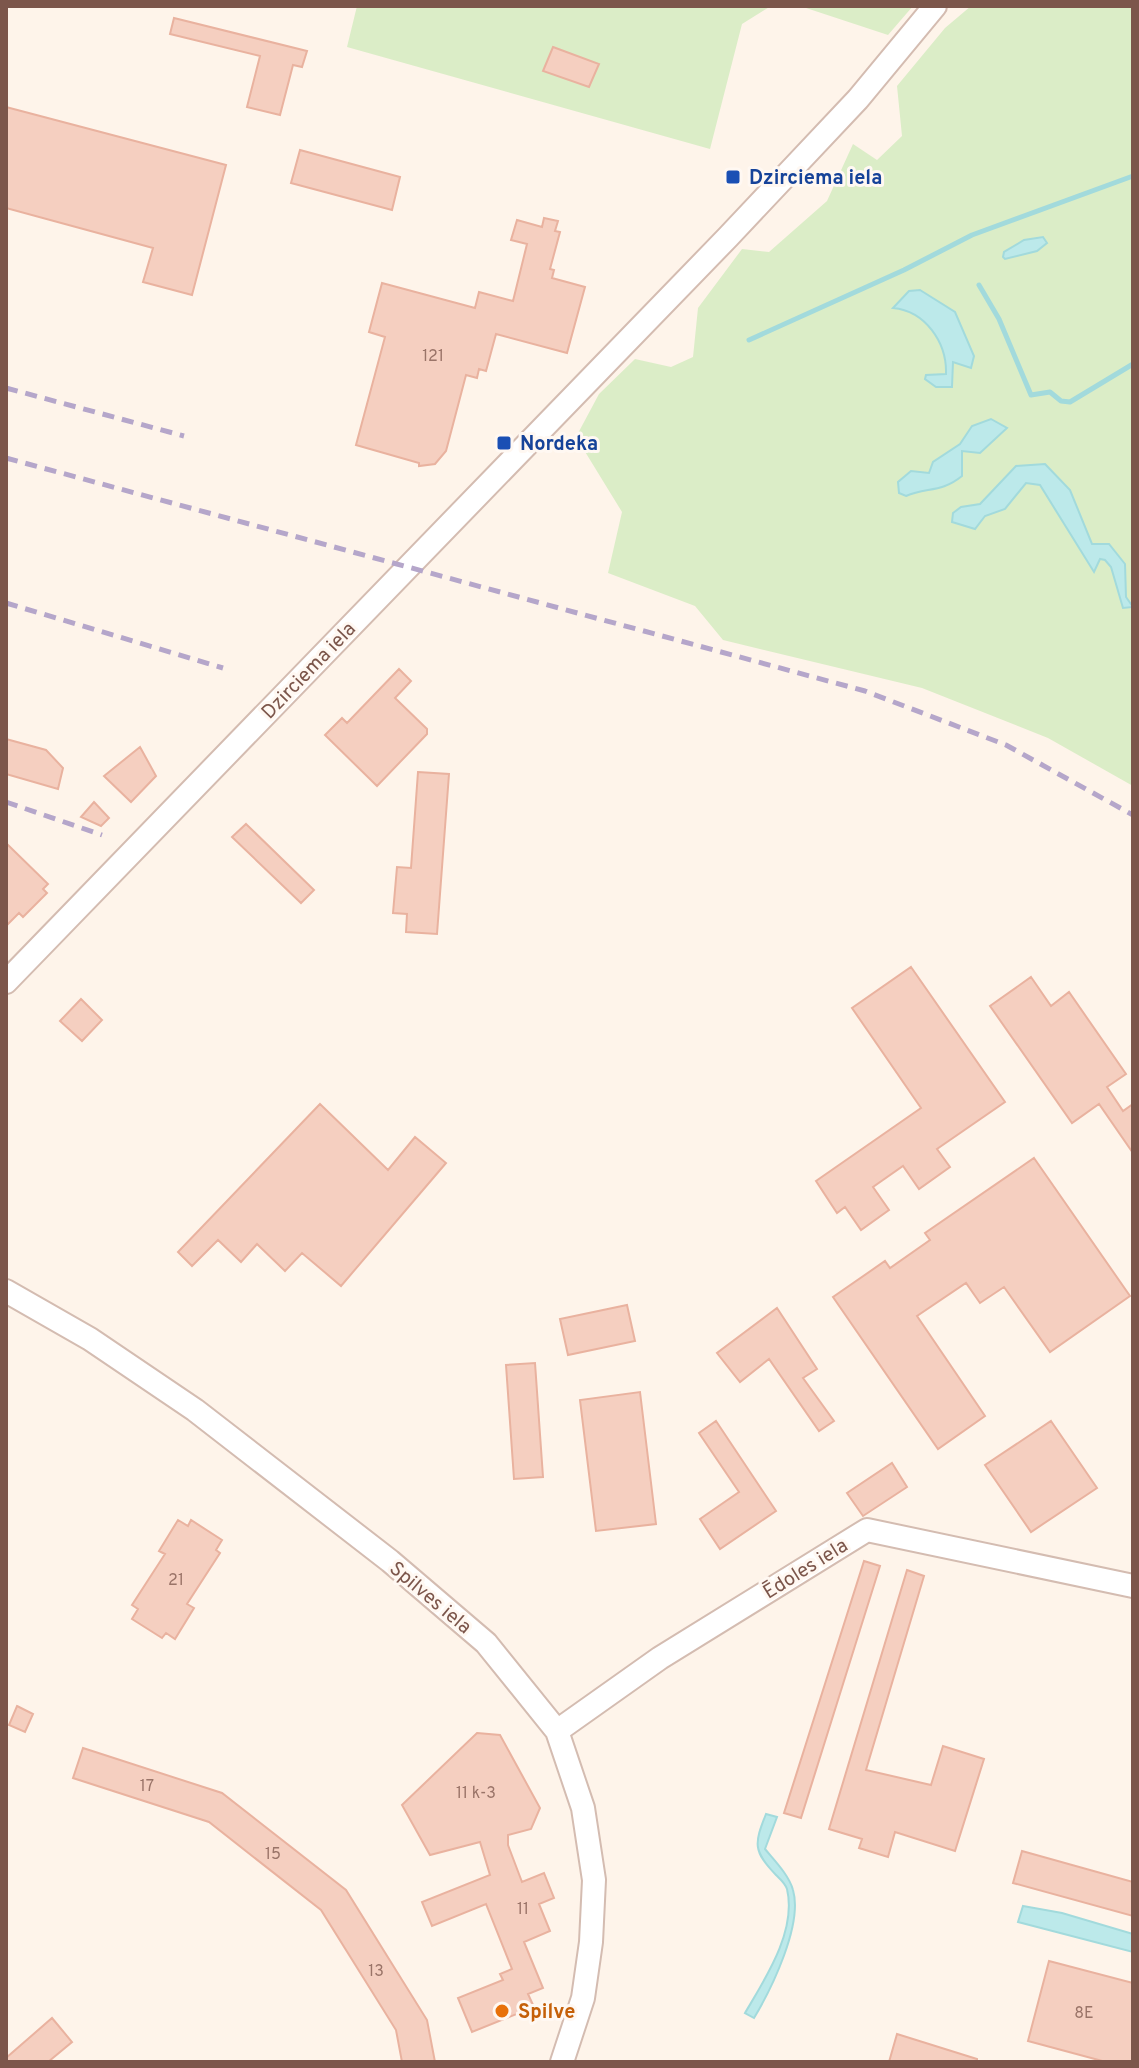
<svg xmlns="http://www.w3.org/2000/svg" width="1139" height="2068" font-family="Overpass,sans-serif">
<style>
.green{fill:#dbedc7}
.water{fill:#bce9ea;stroke:#a2dadc;stroke-width:2}
.lines{fill:none;stroke-linecap:round;stroke-linejoin:round}
.stream{stroke:#a2dadc;stroke-width:5}
.building{fill:#f5cfc0;stroke:#e9b29f;stroke-width:2}
.street-casing{stroke:#d4bcb1;stroke-width:26}
.street{stroke:#fff;stroke-width:22}
.rail{stroke:#b5a6ca;stroke-width:5;stroke-dasharray:12 8;stroke-linecap:butt}
.transit-dot{fill:#1a4fb4;stroke:#fff8f2;stroke-width:3}
.food-dot{fill:#e8710a;stroke:#fff8f2;stroke-width:3}
.labels{text-anchor:middle;stroke-width:6;stroke-linejoin:round;paint-order:stroke}
.number-label{font-size:16px;fill:#9a7468}
.transit-label{font-size:20px;font-weight:bold;fill:#164399;stroke:#fff8f2;text-anchor:start}
.street-label{font-size:20px;fill:#7c564b;stroke:#fff8f2}
.food-label{font-size:20px;font-weight:bold;fill:#c56008;stroke:#fff8f2;text-anchor:start}
</style>
<rect width="100%" height="100%" fill="#fef4ea"/>
<path class="green" d="M 357,6 L 771,6 L 742,24 L 710,149 L 347,47 Z
M 800,6 L 913,6 L 888,35 Z
M 971,6 L 1133,6 L 1133,786 L 1048,738 L 922,688 L 723,640 L 695,606 L 608,573 L 622,512 L 576,437 L 599,394 L 635,359 L 671,367 L 693,357 L 698,308 L 742,249 L 769,252 L 827,201 L 853,144 L 877,160 L 902,136 L 897,86 L 945,28 Z"/>
<path class="water" d="M 1043,237 L 1047,243 L 1037,251 L 1005,259 L 1003,257 L 1004,252 L 1024,240 Z
M 920,290 L 955,312 L 974,356 L 971,368 L 953,362 L 952,387 L 936,387 L 925,379 L 926,375 L 946,374 C 947,342 925,311 893,308 L 909,291 Z
M 991,419 L 1007,428 L 980,453 L 962,451 L 962,476 C 941,493 927,487 906,496 L 899,493 L 898,482 L 911,471 L 929,473 L 933,462 L 960,444 L 972,426 Z
M 1045,464 L 1070,490 L 1092,544 L 1109,544 L 1125,564 L 1126,597 L 1133,607 L 1123,608 L 1111,567 L 1105,560 L 1100,559 L 1094,572 L 1040,485 L 1026,483 L 1005,509 L 985,516 L 975,529 L 952,522 L 953,513 L 961,507 L 980,504 L 1016,466 Z
M 766,1814 L 777,1817 L 765,1849 C 774,1860 789,1875 793,1890 C 803,1924 772,1988 754,2018 L 745,2013 C 765,1979 797,1931 787,1889 C 785,1883 780,1879 776,1875 C 753,1851 754,1844 766,1814 Z
M 1023,1906 L 1062,1913 L 1133,1934 L 1133,1952 L 1018,1922 Z"/>
<g class="lines">
<path class="stream" d="M 979,285 L 999,319 L 1031,395 L 1050,392 L 1061,401 L 1070,402 L 1133,364
M 749,340 L 904,270 L 972,235 L 1133,176"/>
</g>
<path class="building" d="M 174,18 L 307,51 L 302,67 L 293,65 L 280,115 L 247,107 L 260,56 L 170,34 Z
M 553,47 L 599,64 L 589,87 L 543,71 Z
M 6,107 L 226,165 L 192,295 L 143,282 L 153,248 L 6,208 Z
M 300,150 L 400,177 L 392,210 L 291,183 Z
M 544,218 L 558,221 L 555,231 L 560,232 L 550,269 L 554,270 L 552,278 L 585,287 L 567,353 L 496,334 L 486,371 L 479,369 L 477,378 L 466,375 L 446,451 L 435,464 L 419,466 L 419,463 L 356,445 L 385,337 L 369,332 L 382,283 L 475,308 L 479,292 L 513,301 L 527,244 L 511,240 L 517,220 L 542,227 Z
M 399,669 L 411,681 L 395,698 L 427,729 L 427,734 L 377,786 L 325,735 L 342,718 L 347,723 Z
M 6,739 L 46,750 L 63,768 L 58,789 L 6,774 Z
M 140,747 L 156,776 L 131,802 L 104,776 Z
M 418,772 L 449,774 L 437,934 L 406,932 L 407,914 L 393,913 L 397,867 L 411,868 Z
M 94,802 L 109,818 L 101,826 L 81,817 Z
M 246,824 L 314,890 L 301,903 L 232,837 Z
M 6,843 L 48,884 L 43,889 L 47,893 L 23,917 L 19,913 L 6,926 Z
M 911,967 L 1005,1102 L 937,1149 L 950,1167 L 919,1189 L 903,1166 L 873,1187 L 889,1210 L 861,1230 L 845,1207 L 837,1213 L 816,1181 L 921,1108 L 852,1008 Z
M 1031,977 L 1051,1006 L 1069,992 L 1126,1074 L 1107,1087 L 1123,1111 L 1133,1104 L 1133,1153 L 1099,1104 L 1072,1123 L 990,1006 Z
M 81,999 L 102,1020 L 82,1041 L 60,1021 Z
M 320,1104 L 388,1170 L 415,1137 L 446,1163 L 341,1286 L 302,1253 L 285,1271 L 257,1244 L 241,1262 L 218,1240 L 192,1266 L 178,1252 Z
M 1034,1158 L 1130,1296 L 1050,1352 L 1004,1287 L 980,1303 L 966,1283 L 917,1316 L 985,1416 L 938,1449 L 833,1297 L 885,1261 L 890,1268 L 930,1240 L 925,1233 Z
M 627,1305 L 635,1341 L 568,1355 L 560,1319 Z
M 777,1308 L 817,1369 L 803,1378 L 834,1421 L 819,1431 L 769,1359 L 740,1382 L 717,1353 Z
M 535,1363 L 543,1477 L 514,1479 L 506,1365 Z
M 640,1392 L 656,1524 L 596,1531 L 580,1400 Z
M 716,1421 L 776,1511 L 720,1549 L 700,1519 L 739,1492 L 699,1433 Z
M 1051,1421 L 1097,1488 L 1031,1532 L 985,1465 Z
M 892,1463 L 907,1487 L 863,1516 L 847,1493 Z
M 178,1520 L 188,1526 L 191,1520 L 222,1540 L 216,1550 L 220,1553 L 187,1604 L 194,1608 L 175,1639 L 166,1633 L 162,1638 L 132,1619 L 138,1609 L 132,1605 L 165,1554 L 159,1551 Z
M 864,1561 L 880,1566 L 801,1818 L 784,1813 Z
M 907,1570 L 924,1576 L 866,1770 L 931,1785 L 943,1746 L 984,1759 L 955,1851 L 895,1832 L 888,1857 L 859,1848 L 862,1839 L 829,1829 Z
M 17,1706 L 33,1714 L 25,1732 L 9,1725 Z
M 477,1733 L 500,1735 L 540,1808 L 531,1829 L 508,1835 L 508,1845 L 522,1882 L 544,1873 L 554,1898 L 539,1904 L 550,1931 L 524,1942 L 543,1988 L 528,1994 L 534,2007 L 472,2032 L 458,1998 L 503,1980 L 500,1974 L 512,1969 L 486,1904 L 432,1926 L 422,1902 L 490,1875 L 480,1842 L 430,1855 L 402,1805 Z
M 83,1748 L 222,1793 L 346,1890 L 427,2020 L 435,2062 L 402,2062 L 396,2030 L 321,1910 L 209,1822 L 73,1778 Z
M 1022,1851 L 1133,1882 L 1133,1916 L 1013,1883 Z
M 1049,1961 L 1133,1983 L 1133,2062 L 1106,2062 L 1028,2041 Z
M 52,2018 L 72,2042 L 48,2062 L 6,2062 L 6,2058 Z
M 897,2034 L 977,2059 L 977,2062 L 889,2062 Z"/>
<g class="lines">
<g class="street-casing">
<path id="street" d="M 6,982 L 728,237 L 858,99 L 935,6
M 6,1291 L 90,1339 L 195,1410 L 390,1561 L 486,1643 L 557,1731 L 583,1808 L 594,1880 L 591,1942 L 583,1998 L 562,2062
M 557,1731 L 660,1658 L 867,1530 L 1133,1586"/>
</g>
<use href="#street" class="street"/>
<path class="rail" d="M 6,388 L 184,436
M 6,458 L 865,691 L 1006,745 L 1133,815
M 6,603 L 223,668
M 6,802 L 102,835"/>
</g>
<g class="transit-dot">
<rect x="725" y="169" width="16" height="16" rx="4"/>
<rect x="496" y="435" width="16" height="16" rx="4"/>
</g>
<circle class="food-dot" cx="502" cy="2011" r="8"/>
<g class="labels">
<g class="number-label">
<text x="433" y="361">121</text>
<text x="176" y="1585">21</text>
<text x="147" y="1791">17</text>
<text x="476" y="1798">11 k-3</text>
<text x="273" y="1859">15</text>
<text x="523" y="1914">11</text>
<text x="376" y="1976">13</text>
<text x="1084" y="2018">8E</text>
</g>
<g class="transit-label">
<text x="749" y="184">Dzirciema iela</text>
<text x="520" y="450">Nordeka</text>
</g>
<g class="street-label">
<text transform="translate(308 670) rotate(-46)" y="7">Dzirciema iela</text>
<text transform="translate(805 1568) rotate(-32)" y="7">Ēdoles iela</text>
<text transform="translate(431 1597) rotate(40)" y="7">Spilves iela</text>
</g>
<g class="food-label">
<text x="518" y="2018">Spilve</text>
</g>
</g>
<rect width="1139" height="2068" fill="none" stroke="#7c564b" stroke-width="16"/>
</svg>
